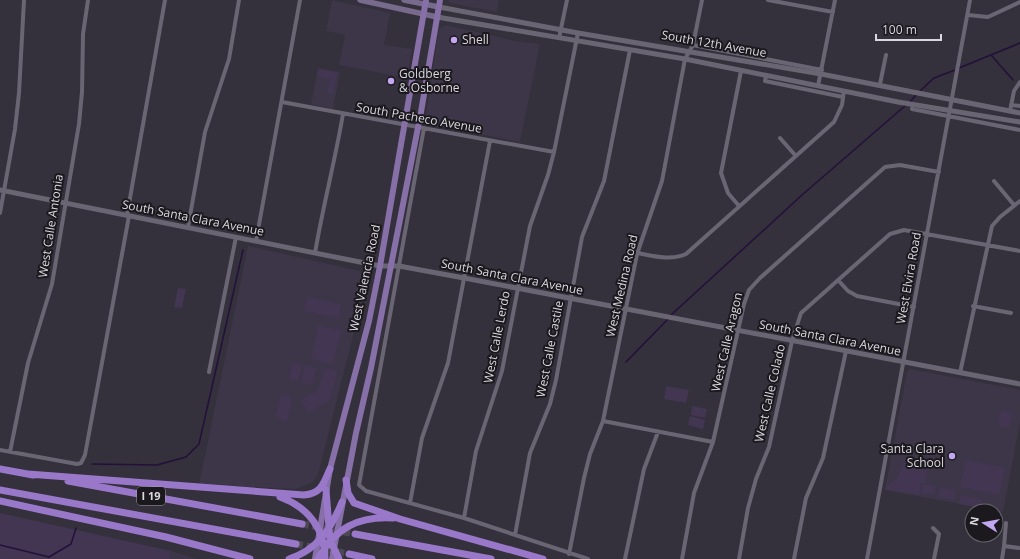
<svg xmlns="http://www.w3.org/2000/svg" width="1020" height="559" font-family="'Open Sans',sans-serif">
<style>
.built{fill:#3d3648}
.green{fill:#423653}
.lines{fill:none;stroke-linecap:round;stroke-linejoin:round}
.stream{stroke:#24103a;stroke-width:1.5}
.motorway-tunnel{stroke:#4d4954;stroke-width:7;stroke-dasharray:7 3.5;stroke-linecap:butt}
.minor{stroke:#6a6573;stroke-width:4}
.tertiary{stroke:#6a6573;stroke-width:5}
.secondary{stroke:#786a8d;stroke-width:5.5}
.primary{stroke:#8670a7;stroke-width:6}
.motorway{stroke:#9977c9;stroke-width:7}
.poi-dot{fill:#c4a7f1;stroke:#1b191e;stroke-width:1.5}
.labels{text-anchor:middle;stroke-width:4;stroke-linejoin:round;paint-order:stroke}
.shield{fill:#1b191e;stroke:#a19fa5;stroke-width:1}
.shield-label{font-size:11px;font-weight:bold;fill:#dad8df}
.poi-label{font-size:12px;fill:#dad8df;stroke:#1b191e;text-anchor:start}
.street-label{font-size:12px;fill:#dad8df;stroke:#1b191e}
</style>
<rect width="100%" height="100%" fill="#34303c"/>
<path class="built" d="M 332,0 L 390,13 L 384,45 L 412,49 L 407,78 L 339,65 L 345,35 L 326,31 Z
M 448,0 L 499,0 L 497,12 L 450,3 Z
M 446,25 L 515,41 L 540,44 L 520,142 L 428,124 L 425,121 L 439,29 Z
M 318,68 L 340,72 L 333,109 L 311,104 Z
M 248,246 L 369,273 L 318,474 L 313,482 L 296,489 L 199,485 Z
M 910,369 L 1020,390 L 1020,422 L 1003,512 L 885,490 L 907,372 Z
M 171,551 L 197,559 L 170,559 Z"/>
<path class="green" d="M 319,69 L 337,72 L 333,95 L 327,93 L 330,79 L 318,77 Z
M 178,288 L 186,289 L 182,308 L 174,307 Z
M 307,297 L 341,304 L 339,318 L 304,311 Z
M 318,326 L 342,330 L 332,365 L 311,359 Z
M 292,363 L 302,365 L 298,381 L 289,379 Z
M 305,365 L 316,368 L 312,385 L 301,382 Z
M 325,368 L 338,371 L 329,401 L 308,413 L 301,400 L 318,390 Z
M 666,386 L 689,390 L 686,403 L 664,399 Z
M 283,394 L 290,395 L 292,403 L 288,420 L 284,421 L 276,416 L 280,398 Z
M 692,406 L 707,409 L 705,418 L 691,415 Z
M 1001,411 L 1012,413 L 1009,428 L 998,426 Z
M 690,416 L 705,420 L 703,429 L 688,425 Z
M 966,460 L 1005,468 L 999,495 L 960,487 Z
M 903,462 L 928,467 L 925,483 L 921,483 L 919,495 L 884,489 L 897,478 Z
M 922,484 L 936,486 L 934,495 L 922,493 Z
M 940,487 L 956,490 L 954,500 L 938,497 Z
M 961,495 L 983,500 L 982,508 L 959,504 Z
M 0,513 L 171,551 L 170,559 L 0,559 Z"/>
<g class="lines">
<path class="stream" d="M 992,56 L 1013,80
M 959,68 L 1020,43
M 920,91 L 934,78 L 955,70
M 909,103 L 917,94
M 670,316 L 802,195 L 906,105
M 626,362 L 668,319
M 92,464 L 157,465 L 186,457 L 199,444 L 243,250
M 0,545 L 49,557 L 71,544 L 76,528"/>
<path class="motorway-tunnel" d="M 302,524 L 355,534
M 296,544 L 349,554"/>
<path class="minor" d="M 768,0 L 833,12
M 968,15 L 988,17 L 1020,2
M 559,38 L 567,0
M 693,45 L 822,70
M 766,76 L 765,81 L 843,97
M 880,84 L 886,55
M 818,86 L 835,0
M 282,102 L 554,152
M 913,105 L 912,109 L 1020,130
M 1011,105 L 1020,106
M 1010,111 L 1014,91 L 1020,82
M 424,128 L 359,485 L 366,491 L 464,518 L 588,559
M 780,138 L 795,155
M 994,181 L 1014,205
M 739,206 L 728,193 L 721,173 L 741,71
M 0,213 L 15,129 L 19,93 L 24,0
M 127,215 L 165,0
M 188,227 L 205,132 L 229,59 L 239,0
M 256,241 L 300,0
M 315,253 C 323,206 335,161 343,114
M 637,253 C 654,256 670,261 686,254 L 834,122 L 842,105 L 844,91
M 838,280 L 848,291 L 857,296 L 914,307
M 973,306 L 1011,313
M 209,372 L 236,237
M 960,373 L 992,226 L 1000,217 L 1020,201
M 603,421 L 713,442
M 0,450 L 77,464 L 81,463 L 85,455 L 129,216
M 10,452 L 28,363 L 52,284 L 79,124 L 82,92 L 83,34 L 88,0
M 410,503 L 422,438 L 448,363 L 490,141
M 464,518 L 476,451 L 502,371 L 530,226 L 548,175 L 554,152 L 578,33
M 933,528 L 939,534 L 934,559
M 515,535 L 530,453 L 550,404 L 556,380 L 582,237 L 604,181 L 630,50
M 1004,546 L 1006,523
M 569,554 L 584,478 L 590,454 L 603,421 L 637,254 L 662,181 L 685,59 L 693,45 L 702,0
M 625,559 L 644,469 L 658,432
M 682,559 L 694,493 L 713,442 L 744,304 L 749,290 L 760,278 L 885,167 L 900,165 L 939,172
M 739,559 L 748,508 L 756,479 L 769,447 L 792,341 L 801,313 L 890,234 L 904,230 L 1020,251
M 794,559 L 806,498 L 823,458 L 846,351
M 867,559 L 970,0
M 1002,559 L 1004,546 L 1019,548"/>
<path class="tertiary" d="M 439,7 L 578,33 L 821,74 L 1020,113
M 437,17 L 685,59 L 898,102 L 1020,122
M 0,190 L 380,266 L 399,266 L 464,278 L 1020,384"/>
<path class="secondary" d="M 360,0 L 437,17
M 404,0 L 439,7"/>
<path class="primary" d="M 315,559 L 330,469 L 369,321 L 380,266 L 426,0
M 332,559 L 356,433 L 371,368 L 421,112 L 440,0"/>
<path class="motorway" d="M 0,469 L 33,475
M 28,474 L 304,495 C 322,493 323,484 330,469
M 346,480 L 348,493 L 354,503 L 400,519 L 543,559
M 68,481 L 302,524
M 0,490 L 296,544
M 326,490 L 330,540 L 339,559
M 280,497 C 308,507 325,529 325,559
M 0,501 L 166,537 L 250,559
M 355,534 L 491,559
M 349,554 L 372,559
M 289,559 C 317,550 331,529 342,502
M 318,559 C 335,528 358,516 393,518"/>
</g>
<g class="poi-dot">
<circle cx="454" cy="40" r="4"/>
<circle cx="391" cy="81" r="4"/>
<circle cx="952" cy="456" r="4"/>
</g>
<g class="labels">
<rect class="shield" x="137" y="487" width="28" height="18" rx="3"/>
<g class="shield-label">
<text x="151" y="500">I 19</text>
</g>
<g class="poi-label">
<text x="462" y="44">Shell</text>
<text x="399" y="78">Goldberg<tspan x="399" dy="14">&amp; Osborne</tspan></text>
<text x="944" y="453" text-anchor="end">Santa Clara<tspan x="944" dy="14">School</tspan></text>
</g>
<g class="street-label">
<text transform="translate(714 44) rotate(10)" y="4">South 12th Avenue</text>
<text transform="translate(419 118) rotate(10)" y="4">South Pacheco Avenue</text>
<text transform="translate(193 218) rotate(11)" y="4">South Santa Clara Avenue</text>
<text transform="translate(51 226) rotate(-81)" y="4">West Calle Antonia</text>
<text transform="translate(512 277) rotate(11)" y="4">South Santa Clara Avenue</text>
<text transform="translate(365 278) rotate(-78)" y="4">West Valencia Road</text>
<text transform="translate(909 278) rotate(-80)" y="4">West Elvira Road</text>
<text transform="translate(622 286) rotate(-77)" y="4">West Medina Road</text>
<text transform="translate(497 337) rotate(-79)" y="4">West Calle Lerdo</text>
<text transform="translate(830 338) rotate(11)" y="4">South Santa Clara Avenue</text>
<text transform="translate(727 342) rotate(-77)" y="4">West Calle Aragon</text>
<text transform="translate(550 349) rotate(-79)" y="4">West Calle Castile</text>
<text transform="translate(770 393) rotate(-77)" y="4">West Calle Colado</text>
</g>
</g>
<g transform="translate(984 523) rotate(281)"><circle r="19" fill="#1b191e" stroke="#67656b"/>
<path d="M0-3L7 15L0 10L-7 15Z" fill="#c4a7f1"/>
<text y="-6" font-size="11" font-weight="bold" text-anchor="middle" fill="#dad8df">N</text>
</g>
<path d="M876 34v6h65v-6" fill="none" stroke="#dad8df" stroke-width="2"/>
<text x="882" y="34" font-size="12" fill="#dad8df" stroke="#1b191e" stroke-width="3" paint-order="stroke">100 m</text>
</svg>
